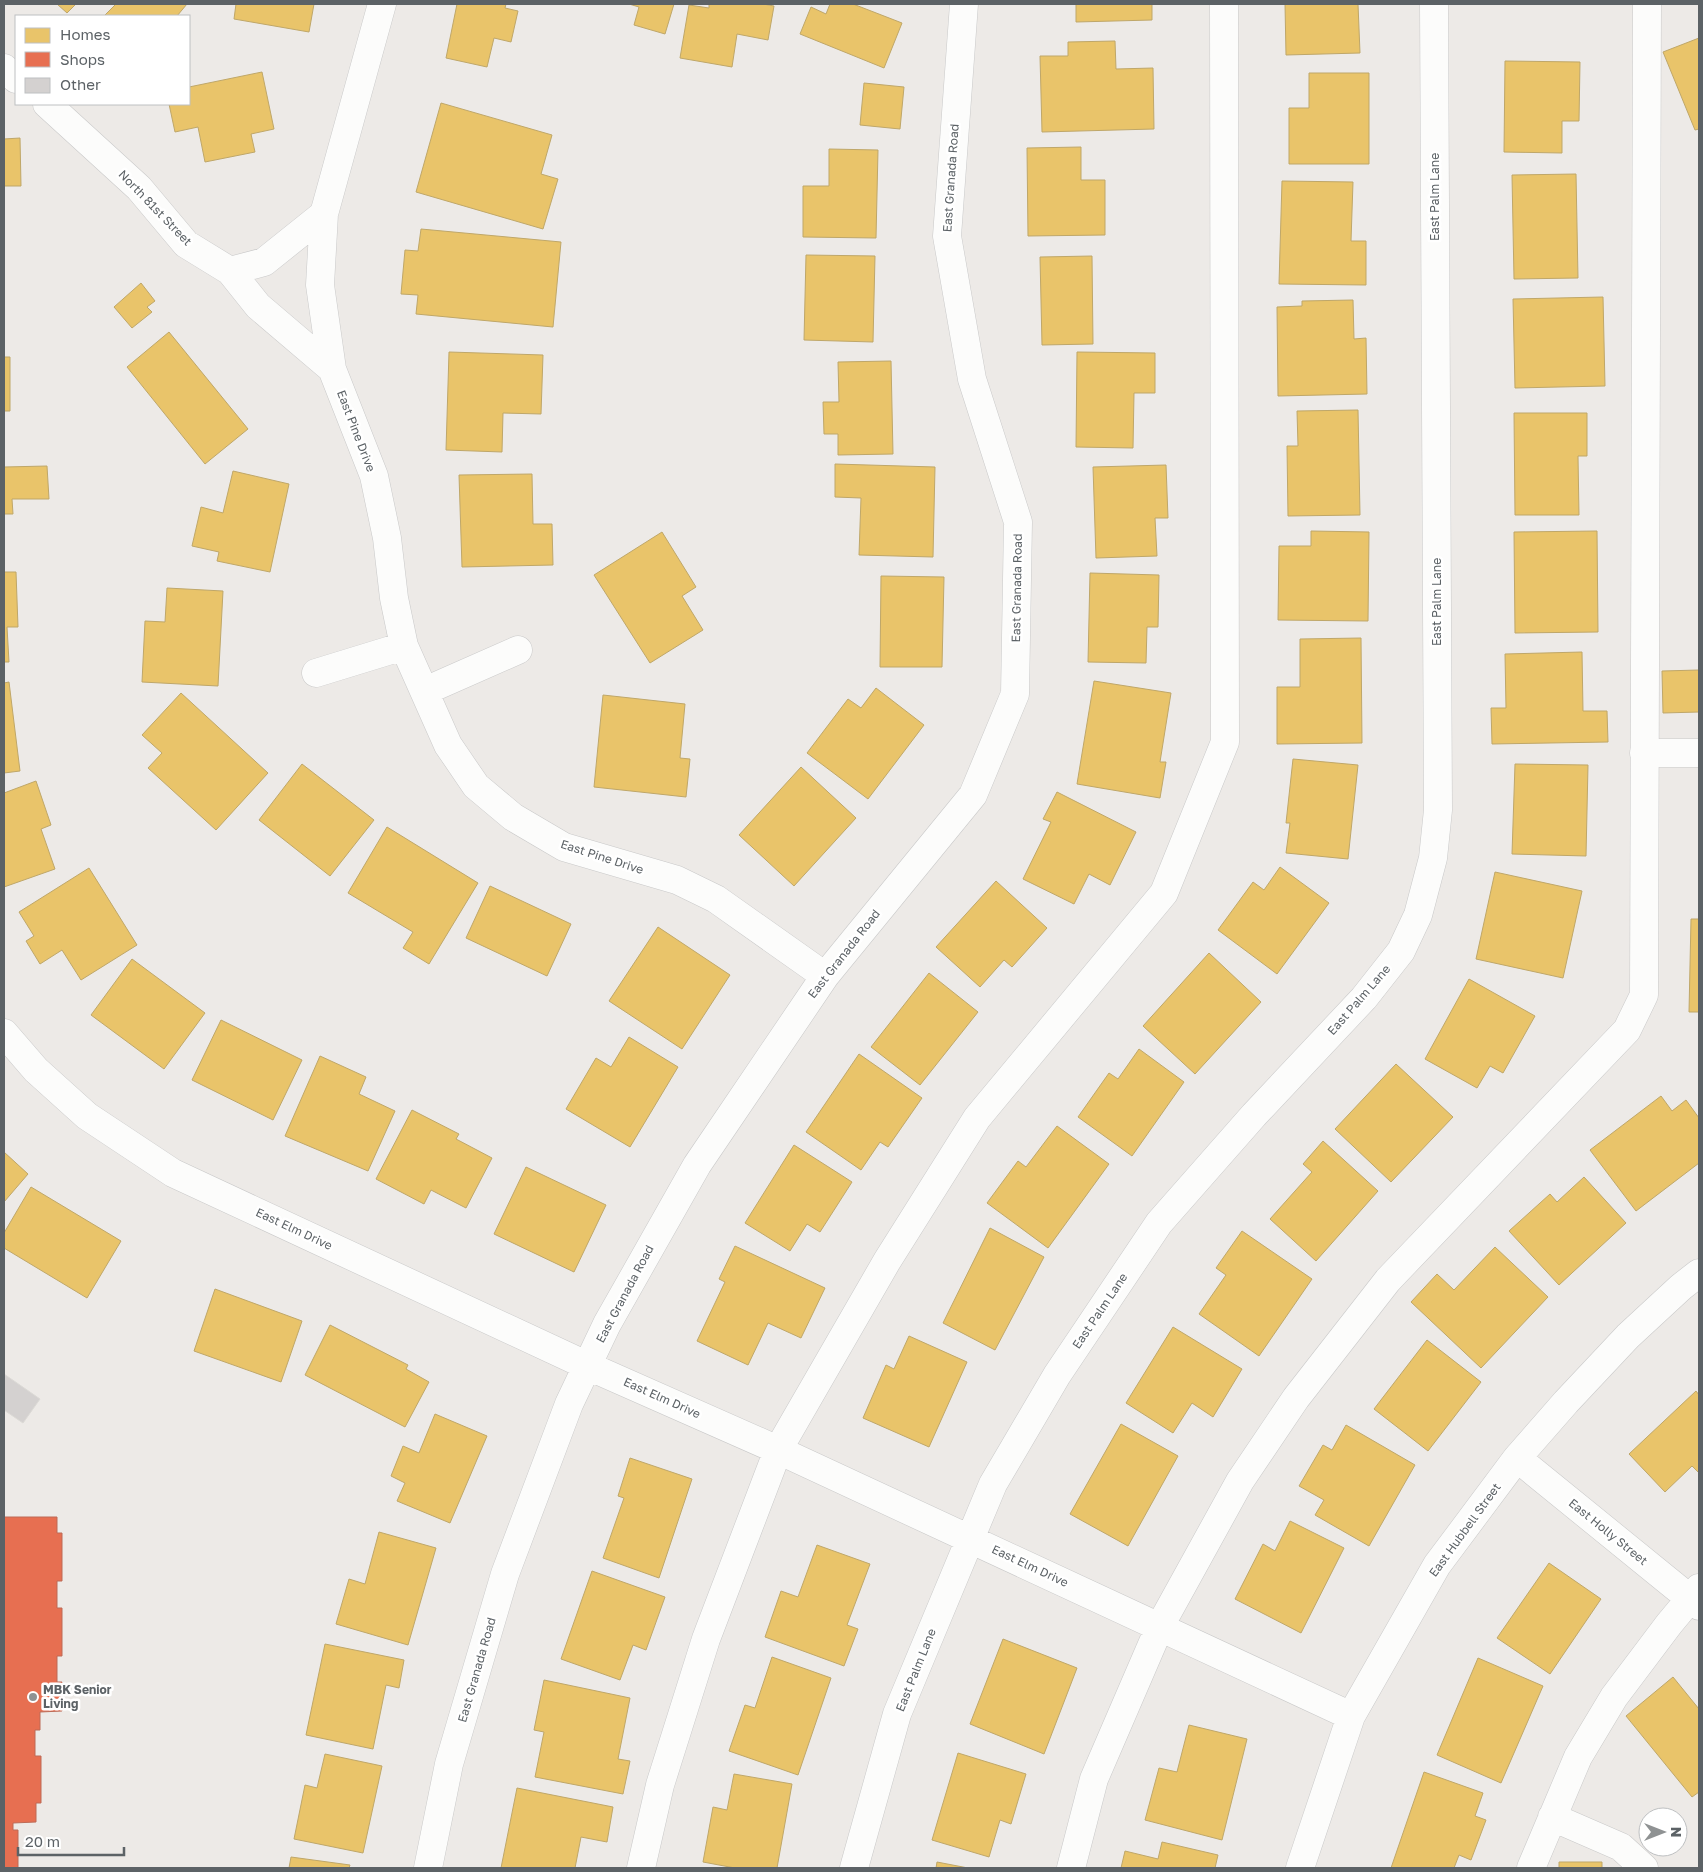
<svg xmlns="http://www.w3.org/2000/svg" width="1703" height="1872" font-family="'Golos Text',sans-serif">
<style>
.homes{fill:#e9c46a;stroke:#bfa769}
.shops{fill:#e76f51;stroke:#bd6b57}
.building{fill:#d4d1d0;stroke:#dcdad6}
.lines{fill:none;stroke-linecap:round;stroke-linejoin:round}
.minor-casing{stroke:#c9c9c9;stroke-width:29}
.minor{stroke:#fcfcfb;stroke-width:28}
.poi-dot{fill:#8f9293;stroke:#fff;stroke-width:2}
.labels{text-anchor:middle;stroke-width:5;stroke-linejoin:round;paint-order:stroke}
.street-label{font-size:12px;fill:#5c6266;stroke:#fff}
.poi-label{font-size:12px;font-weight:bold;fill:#5c6266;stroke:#fff;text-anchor:start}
</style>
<rect width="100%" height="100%" fill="#edeae7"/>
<path class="homes" d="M 57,4 L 76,4 L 67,13 Z
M 116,4 L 187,4 L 177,16 L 104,16 Z
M 236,4 L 314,4 L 309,32 L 234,19 Z
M 457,4 L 506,4 L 505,8 L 518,11 L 511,42 L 494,38 L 487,67 L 446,58 Z
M 629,4 L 674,4 L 665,34 L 634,25 L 639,7 Z
M 709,4 L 763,4 L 774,6 L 768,40 L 737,34 L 732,67 L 680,58 L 689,5 L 709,8 Z
M 830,4 L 853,4 L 902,23 L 884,68 L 800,34 L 811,7 L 826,14 Z
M 1076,4 L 1152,4 L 1152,20 L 1076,22 Z
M 1285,4 L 1358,4 L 1360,53 L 1286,55 Z
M 1699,38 L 1699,129 L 1695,130 L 1663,52 Z
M 1115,41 L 1116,69 L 1153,68 L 1154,129 L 1042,132 L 1040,56 L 1068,56 L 1068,42 Z
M 1505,61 L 1580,62 L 1579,121 L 1562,121 L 1562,153 L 1504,152 Z
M 262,72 L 274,129 L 251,134 L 255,152 L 205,162 L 198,127 L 175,132 L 169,104 L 189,104 L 189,87 Z
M 1309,73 L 1369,73 L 1369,164 L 1289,164 L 1289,108 L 1309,108 Z
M 864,83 L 904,87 L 900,129 L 860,125 Z
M 441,103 L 552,135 L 541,174 L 558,179 L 543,229 L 416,192 Z
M 20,138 L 21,186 L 4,186 L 4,139 Z
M 1081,147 L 1081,180 L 1105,180 L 1105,235 L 1028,236 L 1027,148 Z
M 829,149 L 878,150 L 876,238 L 803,237 L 803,186 L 829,186 Z
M 1576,174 L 1578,278 L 1514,279 L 1512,175 Z
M 1282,181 L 1353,182 L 1351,241 L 1366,241 L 1366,285 L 1279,284 Z
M 421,229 L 561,242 L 553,327 L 416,314 L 418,295 L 401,294 L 405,250 L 418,251 Z
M 806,255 L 875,256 L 873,342 L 804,340 Z
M 1092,256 L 1093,344 L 1042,345 L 1040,257 Z
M 141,283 L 155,301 L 147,307 L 152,312 L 132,328 L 114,307 Z
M 1603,297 L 1605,386 L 1515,388 L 1513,299 Z
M 1353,300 L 1354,339 L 1366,338 L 1367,394 L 1278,396 L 1277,307 L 1302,306 L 1302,301 Z
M 169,332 L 248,429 L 205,464 L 127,367 Z
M 449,352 L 543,355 L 541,414 L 503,413 L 502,452 L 446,450 Z
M 1077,352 L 1155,353 L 1155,393 L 1134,393 L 1133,448 L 1076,447 Z
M 4,357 L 10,357 L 10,411 L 4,411 Z
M 891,361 L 893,454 L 838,455 L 838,434 L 824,434 L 823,402 L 839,402 L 838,362 Z
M 1358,410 L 1360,515 L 1288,516 L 1287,446 L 1298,446 L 1297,411 Z
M 1514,413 L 1587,413 L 1587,456 L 1578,456 L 1579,515 L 1515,515 Z
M 835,464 L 935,467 L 933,557 L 859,555 L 861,498 L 835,497 Z
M 1166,465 L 1168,518 L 1155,518 L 1157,556 L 1096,558 L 1093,467 Z
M 47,466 L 49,499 L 12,499 L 13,514 L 4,514 L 4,467 Z
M 233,471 L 289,484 L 270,572 L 217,561 L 219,552 L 192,546 L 201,507 L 223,513 Z
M 532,474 L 533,524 L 552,524 L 553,565 L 462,567 L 459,475 Z
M 1311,531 L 1369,532 L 1368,621 L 1278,620 L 1279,546 L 1311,546 Z
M 1597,531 L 1598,632 L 1515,633 L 1514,532 Z
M 662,532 L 696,587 L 682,596 L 703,630 L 650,663 L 594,575 Z
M 4,572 L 16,572 L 18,627 L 7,627 L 9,662 L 4,662 Z
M 1090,573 L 1159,575 L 1158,627 L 1147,627 L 1146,663 L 1088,662 Z
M 881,576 L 944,577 L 942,667 L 880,667 Z
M 167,588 L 223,591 L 218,686 L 142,682 L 145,621 L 165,622 Z
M 1361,638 L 1362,743 L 1277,744 L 1277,687 L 1300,687 L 1300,639 Z
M 1582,652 L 1583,711 L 1607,711 L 1608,742 L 1492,744 L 1491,708 L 1506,708 L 1505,654 Z
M 1699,670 L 1699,712 L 1663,713 L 1662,671 Z
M 1094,681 L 1171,693 L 1160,762 L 1166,762 L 1160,798 L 1077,784 Z
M 9,682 L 20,771 L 4,773 L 4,683 Z
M 876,688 L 924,725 L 868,799 L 807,753 L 848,699 L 861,708 Z
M 181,693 L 268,773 L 216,830 L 148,768 L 162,753 L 142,735 Z
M 603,695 L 685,704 L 680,758 L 690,759 L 686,797 L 594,787 Z
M 1293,759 L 1358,765 L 1348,859 L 1286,853 L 1290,823 L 1286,823 Z
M 302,764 L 374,820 L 330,876 L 259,820 Z
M 1515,764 L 1588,765 L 1586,856 L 1512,854 Z
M 801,767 L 856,818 L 794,886 L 739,835 Z
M 36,781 L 51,825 L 41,829 L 55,869 L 4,887 L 4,793 Z
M 1057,792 L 1136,832 L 1110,885 L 1089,874 L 1074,904 L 1023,879 L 1051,822 L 1043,819 Z
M 387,827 L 478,883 L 429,964 L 403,948 L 413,932 L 348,893 Z
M 1280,867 L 1329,903 L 1277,974 L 1218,930 L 1253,882 L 1264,890 Z
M 89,868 L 137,945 L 81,980 L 62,950 L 40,964 L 26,941 L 34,936 L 19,912 Z
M 1495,872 L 1582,891 L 1563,978 L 1476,959 Z
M 996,881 L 1047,928 L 1012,967 L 1004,960 L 980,987 L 936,947 Z
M 490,886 L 571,924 L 547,976 L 466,938 Z
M 1691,919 L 1699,919 L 1699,1012 L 1689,1012 Z
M 658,927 L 730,975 L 682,1049 L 609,1001 Z
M 1209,953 L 1261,1002 L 1195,1074 L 1143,1026 Z
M 132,959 L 205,1013 L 164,1069 L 91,1015 Z
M 929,973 L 978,1012 L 920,1085 L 871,1047 Z
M 1469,979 L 1535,1016 L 1503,1073 L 1490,1066 L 1477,1088 L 1425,1059 Z
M 221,1020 L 302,1060 L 273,1120 L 192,1080 Z
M 629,1037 L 678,1067 L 630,1147 L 566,1109 L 596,1058 L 611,1067 Z
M 1139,1049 L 1184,1082 L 1132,1156 L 1078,1117 L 1109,1073 L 1118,1079 Z
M 859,1054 L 922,1098 L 888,1147 L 880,1142 L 861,1170 L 806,1132 Z
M 320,1056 L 366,1077 L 359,1094 L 395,1111 L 368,1171 L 285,1136 Z
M 1396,1064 L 1453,1117 L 1391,1182 L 1335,1129 Z
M 1661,1096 L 1672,1111 L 1686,1100 L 1699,1118 L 1699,1163 L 1636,1211 L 1590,1150 Z
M 412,1110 L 459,1134 L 456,1139 L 492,1158 L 466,1208 L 431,1190 L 424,1204 L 376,1179 Z
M 1057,1126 L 1109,1164 L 1048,1248 L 987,1203 L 1018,1161 L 1026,1167 Z
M 1323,1141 L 1378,1191 L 1316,1261 L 1270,1219 L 1312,1172 L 1303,1164 Z
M 794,1145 L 852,1182 L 820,1232 L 807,1224 L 790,1251 L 745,1223 Z
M 4,1152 L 28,1174 L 4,1202 Z
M 526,1167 L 606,1205 L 574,1272 L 494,1234 Z
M 1584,1177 L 1626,1223 L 1559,1285 L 1509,1231 L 1550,1194 L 1557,1202 Z
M 31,1187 L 121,1241 L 87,1298 L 4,1248 L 4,1233 Z
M 990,1228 L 1044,1257 L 995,1350 L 943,1323 Z
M 1242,1231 L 1312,1279 L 1259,1356 L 1199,1314 L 1226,1275 L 1216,1268 Z
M 735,1246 L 825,1288 L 801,1338 L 768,1323 L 748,1365 L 697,1341 L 725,1282 L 719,1279 Z
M 1495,1247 L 1548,1297 L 1481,1368 L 1411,1302 L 1437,1274 L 1454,1290 Z
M 215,1289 L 302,1321 L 281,1382 L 194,1351 Z
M 330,1325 L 408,1365 L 406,1369 L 429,1382 L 405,1427 L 305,1375 Z
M 1173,1327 L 1242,1369 L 1213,1417 L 1192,1403 L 1173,1433 L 1126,1403 Z
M 909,1336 L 967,1362 L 929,1447 L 863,1418 L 886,1365 L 894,1369 Z
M 1427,1340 L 1481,1382 L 1428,1451 L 1374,1409 Z
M 1696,1391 L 1699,1395 L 1699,1473 L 1692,1466 L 1665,1492 L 1629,1454 Z
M 435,1414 L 487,1436 L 450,1523 L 397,1501 L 405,1483 L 391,1476 L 403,1446 L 419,1453 Z
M 1121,1424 L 1178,1456 L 1128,1546 L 1070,1514 Z
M 1346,1425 L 1415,1465 L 1369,1546 L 1315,1515 L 1324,1500 L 1299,1486 L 1323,1445 L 1332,1450 Z
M 630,1458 L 692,1479 L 659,1578 L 603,1558 L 624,1498 L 618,1496 Z
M 1290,1521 L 1344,1548 L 1301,1633 L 1235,1599 L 1263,1544 L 1275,1551 Z
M 379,1532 L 436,1548 L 408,1645 L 336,1624 L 349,1579 L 365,1584 Z
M 817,1545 L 870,1564 L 847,1625 L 858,1629 L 844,1666 L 765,1637 L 781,1591 L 798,1597 Z
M 1549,1563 L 1601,1599 L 1550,1674 L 1497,1638 Z
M 592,1571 L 665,1597 L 646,1650 L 633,1645 L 620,1680 L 561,1659 Z
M 1003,1639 L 1077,1668 L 1044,1754 L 970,1724 Z
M 325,1644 L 404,1660 L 399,1688 L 386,1685 L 373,1749 L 306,1735 Z
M 772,1657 L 831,1678 L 798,1775 L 729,1751 L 745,1705 L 755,1708 Z
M 1478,1658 L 1543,1686 L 1501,1783 L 1437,1755 Z
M 1673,1677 L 1699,1709 L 1699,1792 L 1692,1797 L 1626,1716 Z
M 544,1680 L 630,1698 L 618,1759 L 630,1761 L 623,1794 L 535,1777 L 544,1732 L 534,1730 Z
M 1189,1725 L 1247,1739 L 1222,1840 L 1145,1820 L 1159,1768 L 1177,1772 Z
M 958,1753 L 1026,1774 L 1011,1824 L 1000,1820 L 989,1857 L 932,1840 Z
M 325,1754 L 382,1766 L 363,1853 L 294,1839 L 305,1785 L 317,1788 Z
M 1424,1772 L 1483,1793 L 1475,1816 L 1486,1820 L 1471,1860 L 1459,1855 L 1454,1868 L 1391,1868 Z
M 734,1774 L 792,1784 L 777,1868 L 735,1868 L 703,1862 L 713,1807 L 727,1810 Z
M 517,1788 L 613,1807 L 607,1842 L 581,1837 L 575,1868 L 501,1868 Z
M 1162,1842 L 1218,1855 L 1215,1868 L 1121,1868 L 1125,1851 L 1158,1859 Z
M 291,1857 L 350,1865 L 349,1868 L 289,1868 Z
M 937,1862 L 968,1868 L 936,1868 Z
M 1559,1862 L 1602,1862 L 1602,1868 L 1559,1868 Z"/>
<path class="shops" d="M 4,1517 L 57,1517 L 57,1533 L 62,1533 L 62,1581 L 57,1581 L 57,1608 L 62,1608 L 62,1656 L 57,1656 L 57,1682 L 62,1682 L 62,1711 L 40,1712 L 40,1730 L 35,1730 L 35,1756 L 41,1756 L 41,1803 L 36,1803 L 36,1822 L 13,1823 L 13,1830 L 18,1830 L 18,1868 L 4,1868 Z"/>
<path class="building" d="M 4,1374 L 40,1399 L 23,1423 L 4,1410 Z"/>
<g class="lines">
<g class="minor-casing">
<path id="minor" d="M 382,4 L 324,214 L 320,285 L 332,369 L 374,476 L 387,538 L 394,598 L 404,646 L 448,745 L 476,786 L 513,817 L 564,847 L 677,880 L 716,899 L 825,976
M 4,68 L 16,79
M 47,104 L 139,188 L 186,244 L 230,271 L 258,306 L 332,369
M 230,271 L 264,262 L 324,214
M 316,673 L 404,646
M 425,691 L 518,650
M 1644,753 L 1699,753
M 4,1033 L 36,1070 L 87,1116 L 173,1173 L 588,1366 L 778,1450 L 1351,1716
M 1517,1458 L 1699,1606
M 1552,1817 L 1621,1847 L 1644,1868
M 428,1868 L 449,1764 L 505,1574 L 569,1404 L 607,1324 L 697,1165 L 825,976 L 973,795 L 1015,694 L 1018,522 L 972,379 L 947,236 L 964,4
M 641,1868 L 660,1785 L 706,1639 L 778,1450 L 887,1261 L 977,1118 L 1164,893 L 1225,742 L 1224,4
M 854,1868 L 897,1714 L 993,1484 L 1057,1375 L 1159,1223 L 1254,1115 L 1364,998 L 1401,951 L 1418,915 L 1433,858 L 1438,810 L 1434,4
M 1071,1868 L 1094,1779 L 1160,1626 L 1240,1481 L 1296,1398 L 1388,1280 L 1627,1030 L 1644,995 L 1647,4
M 1300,1868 L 1351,1716 L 1437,1565 L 1517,1458 L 1566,1402 L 1628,1336 L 1681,1287 L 1699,1273
M 1531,1868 L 1578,1757 L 1614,1697 L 1669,1624 L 1699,1588"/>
</g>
<use href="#minor" class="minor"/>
</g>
<circle class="poi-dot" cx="33" cy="1697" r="5"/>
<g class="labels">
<g class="street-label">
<text transform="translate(951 178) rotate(-86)" y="4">East Granada Road</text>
<text transform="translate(1435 197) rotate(-90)" y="4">East Palm Lane</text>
<text transform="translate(155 208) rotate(46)" y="4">North 81st Street</text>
<text transform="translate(356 431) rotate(69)" y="4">East Pine Drive</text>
<text transform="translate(1017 588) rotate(-89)" y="4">East Granada Road</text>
<text transform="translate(1437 602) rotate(-90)" y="4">East Palm Lane</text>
<text transform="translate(602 857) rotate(18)" y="4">East Pine Drive</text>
<text transform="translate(844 954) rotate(-52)" y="4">East Granada Road</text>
<text transform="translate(1359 1000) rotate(-49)" y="4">East Palm Lane</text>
<text transform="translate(294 1229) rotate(25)" y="4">East Elm Drive</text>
<text transform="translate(625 1294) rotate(-62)" y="4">East Granada Road</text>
<text transform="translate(1100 1311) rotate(-56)" y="4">East Palm Lane</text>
<text transform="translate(662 1398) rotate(24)" y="4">East Elm Drive</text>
<text transform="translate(1465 1530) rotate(-54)" y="4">East Hubbell Street</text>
<text transform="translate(1608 1532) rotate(39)" y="4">East Holly Street</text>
<text transform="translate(1030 1566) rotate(25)" y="4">East Elm Drive</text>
<text transform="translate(477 1670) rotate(-74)" y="4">East Granada Road</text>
<text transform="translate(916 1670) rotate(-68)" y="4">East Palm Lane</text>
</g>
<g class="poi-label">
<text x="43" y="1694">MBK Senior<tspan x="43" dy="14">Living</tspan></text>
</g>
</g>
<rect width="1703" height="1872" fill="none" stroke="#5c6266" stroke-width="10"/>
<rect x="15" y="15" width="175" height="90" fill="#ffffff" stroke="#bec0c2"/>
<rect x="25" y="28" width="25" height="15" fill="#e9c46a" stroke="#bec0c2"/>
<text x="60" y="40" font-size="15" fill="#5c6266">Homes</text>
<rect x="25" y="52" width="25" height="15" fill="#e76f51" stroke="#bec0c2"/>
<text x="60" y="65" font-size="15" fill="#5c6266">Shops</text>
<rect x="25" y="78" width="25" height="15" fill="#d4d1d0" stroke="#bec0c2"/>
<text x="60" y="90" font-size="15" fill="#5c6266">Other</text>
<g transform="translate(1663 1832) rotate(90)"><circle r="24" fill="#ffffff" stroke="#bec0c2"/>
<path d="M0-4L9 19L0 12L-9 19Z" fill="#8f9293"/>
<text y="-8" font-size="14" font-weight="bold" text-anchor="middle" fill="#5c6266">N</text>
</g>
<path d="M18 1847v8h106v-8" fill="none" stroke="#5c6266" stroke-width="2.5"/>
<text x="25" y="1847" font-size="15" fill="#5c6266" stroke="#ffffff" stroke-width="4" paint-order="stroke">20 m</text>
</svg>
